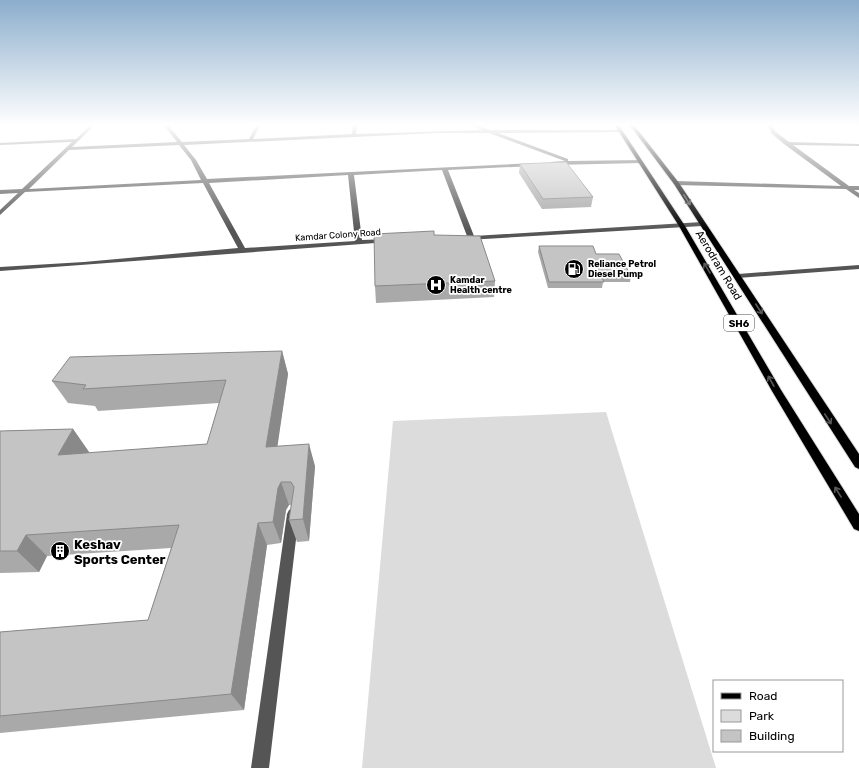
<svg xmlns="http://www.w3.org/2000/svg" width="859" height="768" font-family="Rubik,sans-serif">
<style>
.green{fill:#dcdcdc}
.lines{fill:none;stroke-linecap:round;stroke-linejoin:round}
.major-casing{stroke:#dbdbdb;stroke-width:2}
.minor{fill:#555;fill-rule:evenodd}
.major{fill:#000;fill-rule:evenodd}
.wall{fill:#a9a9a9}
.shaded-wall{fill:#898989}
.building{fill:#c4c4c4;stroke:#898989}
.oneway{stroke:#595959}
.labels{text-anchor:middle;stroke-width:3.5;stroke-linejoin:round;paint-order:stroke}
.far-street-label{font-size:9px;fill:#000;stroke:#fff}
.far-poi-label{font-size:9px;font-weight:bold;fill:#000;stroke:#fff;text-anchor:start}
.shield{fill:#fff;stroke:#4c4c4c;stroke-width:1}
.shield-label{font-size:10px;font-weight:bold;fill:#000}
.street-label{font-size:11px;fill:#000;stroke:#fff}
.near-poi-label{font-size:13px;font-weight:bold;fill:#000;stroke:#fff;text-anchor:start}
</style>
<rect width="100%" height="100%" fill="#fff"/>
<path class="green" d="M 606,412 L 716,768 L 362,768 L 393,421 Z"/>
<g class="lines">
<g class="major-casing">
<path id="major" d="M 614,124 L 618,124 L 685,226 L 781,390 L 859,514 L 859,531 L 854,529 L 772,391 L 679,226 Z
M 629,124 L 633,124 L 679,183 L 859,454 L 859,469 L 855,467 L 674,184 Z"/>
</g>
<path class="minor" d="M 92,124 L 96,124 L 72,147 L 177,142 L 163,124 L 167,124 L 182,142 L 249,139 L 257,124 L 261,124 L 253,139 L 352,134 L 353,124 L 357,124 L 356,134 L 482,130 L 467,124 L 472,124 L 490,130 L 621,130 L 623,132 L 498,133 L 568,159 L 568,161 L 640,160 L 642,161 L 642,163 L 552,165 L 550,164 L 550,162 L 565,161 L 489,133 L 437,133 L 184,145 L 196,160 L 207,179 L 536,163 L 537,164 L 534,166 L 448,170 L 474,236 L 702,222 L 705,224 L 702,226 L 467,240 L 464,238 L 467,236 L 442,170 L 354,175 L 362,240 L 387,239 L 389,240 L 389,242 L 0,271 L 0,267 L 84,262 L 238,248 L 203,183 L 25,192 L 0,215 L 0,210 L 18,193 L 0,194 L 0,190 L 22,189 L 72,142 L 0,145 L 0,143 L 76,139 ZM 179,145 L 191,160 L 201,180 L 29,189 L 69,150 ZM 348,175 L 355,241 L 245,248 L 209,183 Z
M 767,124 L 771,124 L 776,132 L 789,142 L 859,144 L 859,146 L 793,145 L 849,186 L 859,186 L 859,190 L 854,190 L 859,193 L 859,198 L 846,189 L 676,185 L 673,183 L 676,181 L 841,186 L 784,144 L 772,134 Z
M 859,265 L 859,269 L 738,278 L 734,276 L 738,274 Z
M 293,508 L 297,510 L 299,514 L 269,768 L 251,768 L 287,514 L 289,510 Z"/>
<use href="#major" class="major"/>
</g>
<path class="wall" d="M 520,164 L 593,197 L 591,207 L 542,209 L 519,173 Z
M 434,235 L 495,281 L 494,297 L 376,303 L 375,286 Z
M 539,246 L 596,254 L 631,276 L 630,282 L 603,282 L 602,288 L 548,288 L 538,252 Z
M 282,351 L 288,374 L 277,446 L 315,466 L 309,541 L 297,542 L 289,520 L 291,505 L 289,505 L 286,510 L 281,543 L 267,545 L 244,710 L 0,733 L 0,632 L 148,620 L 171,548 L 47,556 L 39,572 L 0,573 L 0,431 L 73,429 L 89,452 L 88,453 L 207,444 L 219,403 L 98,411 L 95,406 L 68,403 L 52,381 Z"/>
<path class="shaded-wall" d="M 282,351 L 288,374 L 274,470 L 266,447 Z
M 73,429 L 89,452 L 76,478 L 58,455 Z
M 309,444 L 315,466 L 309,541 L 303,519 Z
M 281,482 L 289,505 L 286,510 L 281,543 L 273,522 L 278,488 Z
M 258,523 L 267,545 L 244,710 L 231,694 Z
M 26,535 L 47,556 L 39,572 L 17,551 Z"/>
<path class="building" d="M 566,162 L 593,197 L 543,199 L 520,164 Z
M 434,231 L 434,235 L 480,236 L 495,281 L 375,286 L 374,234 Z
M 539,246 L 593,246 L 596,254 L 619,254 L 631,276 L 601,276 L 604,282 L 549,282 Z
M 282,351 L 266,447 L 309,444 L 303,519 L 289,520 L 294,487 L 291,482 L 281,482 L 278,488 L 273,522 L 258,523 L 231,694 L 0,716 L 0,632 L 148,620 L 179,525 L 26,535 L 17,551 L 0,551 L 0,431 L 73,429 L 58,455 L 207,444 L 226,380 L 83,389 L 86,385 L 52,381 L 70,357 Z"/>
<defs><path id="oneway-shaft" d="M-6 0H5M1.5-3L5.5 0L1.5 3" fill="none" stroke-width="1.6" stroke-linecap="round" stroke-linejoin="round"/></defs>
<g class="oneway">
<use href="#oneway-shaft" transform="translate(687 200) rotate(58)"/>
<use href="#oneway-shaft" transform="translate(707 268) rotate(-121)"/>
<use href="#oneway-shaft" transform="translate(759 309) rotate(57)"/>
<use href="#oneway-shaft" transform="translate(771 381) rotate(-119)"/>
<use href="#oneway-shaft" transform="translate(828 419) rotate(57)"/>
<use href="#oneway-shaft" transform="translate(838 492) rotate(-122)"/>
</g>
<linearGradient id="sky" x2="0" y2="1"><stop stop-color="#8cadcc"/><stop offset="0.54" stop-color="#fff"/><stop offset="1" stop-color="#fff" stop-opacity="0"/></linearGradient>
<rect width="859" height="231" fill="url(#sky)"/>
<defs>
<g id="fuel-disc" transform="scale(1)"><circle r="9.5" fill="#000" stroke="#fff"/><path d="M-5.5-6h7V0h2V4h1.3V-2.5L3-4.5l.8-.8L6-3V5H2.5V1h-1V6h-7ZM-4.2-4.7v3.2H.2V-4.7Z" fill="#fff"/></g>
<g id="hospital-disc" transform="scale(1)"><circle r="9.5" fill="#000" stroke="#fff"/><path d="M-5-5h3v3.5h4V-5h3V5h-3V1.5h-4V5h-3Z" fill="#fff"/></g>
<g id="building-disc" transform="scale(1)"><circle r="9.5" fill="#000" stroke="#fff"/><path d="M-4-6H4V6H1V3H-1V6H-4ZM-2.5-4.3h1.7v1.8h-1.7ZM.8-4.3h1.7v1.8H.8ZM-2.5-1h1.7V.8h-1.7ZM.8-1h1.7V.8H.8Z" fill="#fff"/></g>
</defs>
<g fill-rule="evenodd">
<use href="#fuel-disc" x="574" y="269"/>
<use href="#hospital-disc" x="436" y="285"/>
<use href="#building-disc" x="60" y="551"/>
</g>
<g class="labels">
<g class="far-street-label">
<text transform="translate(338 235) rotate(-4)" y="3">Kamdar Colony Road</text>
</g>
<g class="far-poi-label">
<text x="588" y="267">Reliance Petrol<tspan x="588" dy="10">Diesel Pump</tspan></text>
<text x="450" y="283">Kamdar<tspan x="450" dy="10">Health centre</tspan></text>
</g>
<rect class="shield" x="724" y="315" width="30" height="16" rx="3"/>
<g class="shield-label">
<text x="739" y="327">SH6</text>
</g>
<g class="street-label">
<text transform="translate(719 265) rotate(59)" y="4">Aerodram Road</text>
</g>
<g class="near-poi-label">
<text x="74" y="549">Keshav<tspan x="74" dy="15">Sports Center</tspan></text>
</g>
</g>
<rect x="713" y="680" width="130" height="72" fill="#ffffff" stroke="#999999"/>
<rect x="721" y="693" width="20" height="6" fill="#000000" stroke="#999999"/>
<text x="749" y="700" font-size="12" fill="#000000">Road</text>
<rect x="721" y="710" width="20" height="12" fill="#dcdcdc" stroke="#999999"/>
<text x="749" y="720" font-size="12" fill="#000000">Park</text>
<rect x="721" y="730" width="20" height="12" fill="#c4c4c4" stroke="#999999"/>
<text x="749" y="740" font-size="12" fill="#000000">Building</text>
</svg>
